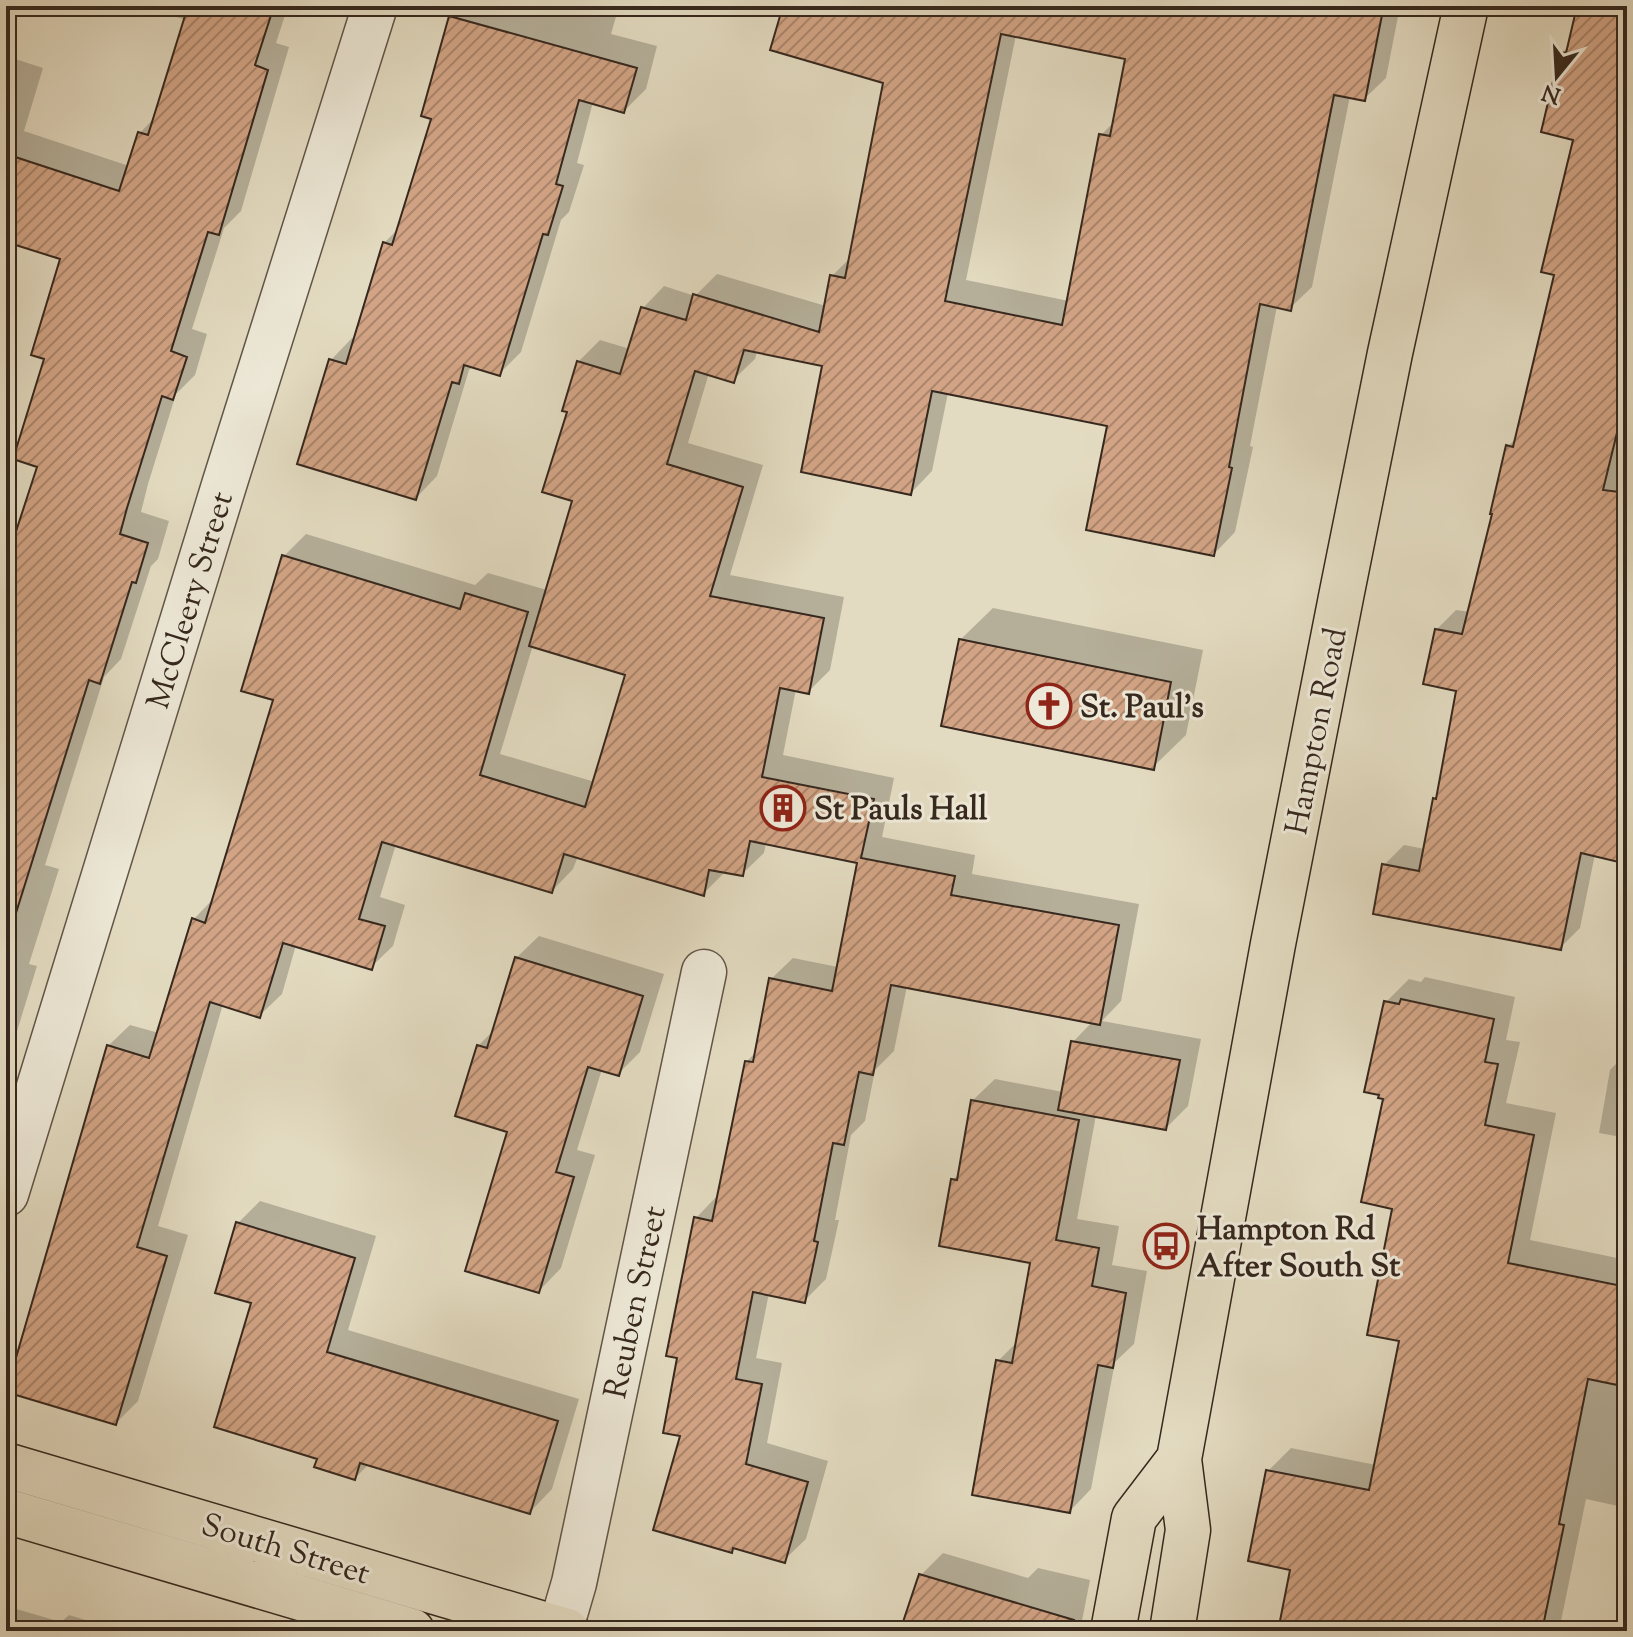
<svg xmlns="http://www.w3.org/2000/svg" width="1633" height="1637" font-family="'Sorts Mill Goudy',serif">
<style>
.shadow{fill:#0003;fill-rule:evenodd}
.building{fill:url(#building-hatch);stroke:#36281e;stroke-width:2;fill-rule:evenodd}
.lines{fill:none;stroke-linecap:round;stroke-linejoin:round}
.minor-casing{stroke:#615547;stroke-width:47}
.major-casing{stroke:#36281e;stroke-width:47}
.minor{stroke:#ede8d7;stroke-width:44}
.major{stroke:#e3dbc1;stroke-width:44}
.labels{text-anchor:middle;stroke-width:6;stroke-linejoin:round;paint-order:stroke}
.street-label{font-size:32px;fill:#36281e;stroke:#ede8d7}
.poi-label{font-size:32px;font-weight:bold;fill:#36281e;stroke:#ede8d7;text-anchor:start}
</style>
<defs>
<pattern id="building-hatch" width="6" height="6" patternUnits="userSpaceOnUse" patternTransform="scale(2)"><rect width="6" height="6" fill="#d2a485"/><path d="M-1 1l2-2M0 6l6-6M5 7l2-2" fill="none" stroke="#ab866c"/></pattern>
</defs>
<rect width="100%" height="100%" fill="#e3dbc1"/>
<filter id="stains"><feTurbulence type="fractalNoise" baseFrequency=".0025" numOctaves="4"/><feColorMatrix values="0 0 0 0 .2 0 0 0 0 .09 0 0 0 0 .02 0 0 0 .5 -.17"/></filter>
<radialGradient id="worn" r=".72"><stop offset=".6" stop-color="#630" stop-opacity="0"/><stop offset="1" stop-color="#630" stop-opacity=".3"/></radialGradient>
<path class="shadow" d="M 22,6 L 43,6 L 38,11 Z
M 166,6 L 288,6 L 276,43 L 289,47 L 241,211 L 224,228 L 192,329 L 207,334 L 195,375 L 176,394 L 148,484 L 141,512 L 169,521 L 158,559 L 151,566 L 121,659 L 104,677 L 45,865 L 59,869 L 29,964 L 37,966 L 6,1067 L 6,572 L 40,465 L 46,358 L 62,258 L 6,220 L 6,56 L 43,68 L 24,131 L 129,166 L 140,133 L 155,117 L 186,20 L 163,13 Z
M 462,6 L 619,6 L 611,34 L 657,46 L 646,89 L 624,111 L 593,102 L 577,163 L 584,165 L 569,212 L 561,220 L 521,352 L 499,374 L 474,366 L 469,370 L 437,476 L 416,498 L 331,360 L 352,338 L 355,339 L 384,243 L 399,228 L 433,118 L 451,17 Z
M 785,6 L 1400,6 L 1386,78 L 1364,99 L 1350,96 L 1312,287 L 1290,308 L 1277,306 L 1250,446 L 1253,447 L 1235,532 L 1214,554 L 1109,425 L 948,393 L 932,471 L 911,493 L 825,365 L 757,351 L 755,359 L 733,380 L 709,373 L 688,443 L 763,465 L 730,575 L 844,597 L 830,670 L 808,692 L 796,689 L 783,755 L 894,778 L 882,837 L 975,855 L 972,874 L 1139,904 L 1121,1001 L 1102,1021 L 1201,1039 L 1188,1106 L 1166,1128 L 1096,1115 L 1077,1219 L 1119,1226 L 1112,1265 L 1147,1271 L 1134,1344 L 1115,1362 L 1091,1489 L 1070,1511 L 998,1361 L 1018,1341 L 1032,1261 L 953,1180 L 960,1173 L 973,1100 L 995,1079 L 1063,1092 L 1073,1042 L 1093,1021 L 907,986 L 894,1051 L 875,1070 L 865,1121 L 851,1135 L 835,1220 L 839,1220 L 826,1279 L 805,1300 L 769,1293 L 756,1358 L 782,1363 L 767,1443 L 828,1461 L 806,1539 L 784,1560 L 735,1546 L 731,1551 L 683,1435 L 680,1357 L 696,1218 L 717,1196 L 746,1062 L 757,1051 L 771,979 L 793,958 L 838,967 L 860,861 L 766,843 L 764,853 L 742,874 L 726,871 L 704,893 L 578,856 L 573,869 L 552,891 L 396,844 L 380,897 L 405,905 L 393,946 L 371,967 L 296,945 L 282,994 L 260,1015 L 223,1004 L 158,1226 L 188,1235 L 138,1401 L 116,1423 L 108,1046 L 130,1025 L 159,1033 L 193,920 L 214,898 L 276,699 L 284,556 L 306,534 L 475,585 L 488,573 L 547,590 L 574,500 L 569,411 L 578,362 L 600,340 L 630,349 L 643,308 L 664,286 L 695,296 L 717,274 L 826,306 L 832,276 L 851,257 L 886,82 ZM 1016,35 L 1127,57 L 1114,122 L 1101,135 L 1069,301 L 966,280 ZM 533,645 L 627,674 L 595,782 L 500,754 Z
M 1579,6 L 1627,6 L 1627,862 L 1595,854 L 1580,928 L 1560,948 L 1384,865 L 1404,845 L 1425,849 L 1435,799 L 1439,795 L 1458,689 L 1436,630 L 1456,610 L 1470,612 L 1508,446 L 1518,437 L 1556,274 L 1576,138 L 1562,53 L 1570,45 Z
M 993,608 L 1203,650 L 1186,735 L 1153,767 L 960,640 Z
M 539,936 L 664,974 L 640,1052 L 618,1074 L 602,1069 L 577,1150 L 595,1155 L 561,1268 L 539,1291 L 509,1131 L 478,1046 L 494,1030 L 516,958 Z
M 1425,977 L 1515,997 L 1506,1040 L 1520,1042 L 1506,1103 L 1556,1113 L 1530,1240 L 1627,1260 L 1627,1508 L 1586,1499 L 1559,1631 L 1304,1631 L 1292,1568 L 1268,1471 L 1291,1448 L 1376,1465 L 1401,1340 L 1394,1207 L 1385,1098 L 1386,1002 L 1409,979 L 1421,982 Z
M 1627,1053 L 1627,1138 L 1599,1133 L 1610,1070 Z
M 260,1201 L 376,1236 L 348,1330 L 579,1399 L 552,1489 L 530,1512 L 369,1464 L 355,1478 L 319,1457 L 254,1302 L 238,1223 Z
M 943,1553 L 1028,1578 L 1038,1568 L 1090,1580 L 1080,1631 L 902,1631 L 921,1575 Z
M 6,1606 L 61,1622 L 69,1615 L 122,1631 L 6,1631 Z"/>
<path class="building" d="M 188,6 L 274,6 L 255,65 L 268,70 L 219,235 L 208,232 L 171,351 L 187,357 L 173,400 L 162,396 L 127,508 L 120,534 L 148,543 L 136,583 L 132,582 L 100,684 L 89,680 L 16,913 L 6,912 L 6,562 L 37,467 L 13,459 L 44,359 L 31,355 L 60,259 L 6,242 L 6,154 L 119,191 L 138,132 L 148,135 Z
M 783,6 L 1334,6 L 1382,15 L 1365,101 L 1334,95 L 1291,311 L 1260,304 L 1229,467 L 1232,468 L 1214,556 L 1086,530 L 1107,426 L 932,391 L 911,495 L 801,472 L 822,366 L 744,350 L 734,383 L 695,371 L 667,464 L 743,487 L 710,596 L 824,618 L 809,694 L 780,688 L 762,777 L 874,799 L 861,858 L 955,876 L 951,895 L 1119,925 L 1100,1025 L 891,985 L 873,1075 L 859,1072 L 844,1145 L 833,1143 L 814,1241 L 818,1242 L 805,1303 L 753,1292 L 736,1379 L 762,1384 L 746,1464 L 808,1482 L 785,1563 L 733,1548 L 732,1553 L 653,1530 L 680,1436 L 663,1433 L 677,1358 L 666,1356 L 694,1217 L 712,1221 L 745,1061 L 753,1062 L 769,978 L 832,991 L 857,863 L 750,841 L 743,876 L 709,870 L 704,896 L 564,854 L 552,893 L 382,842 L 359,919 L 385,926 L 372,970 L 283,943 L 260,1018 L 210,1002 L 137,1247 L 167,1256 L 116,1425 L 6,1392 L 107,1045 L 149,1058 L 192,918 L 205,923 L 273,700 L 241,691 L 282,555 L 460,609 L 465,593 L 528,612 L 480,775 L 585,807 L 625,675 L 529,646 L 572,501 L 542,492 L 567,412 L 562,411 L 577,361 L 620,374 L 641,307 L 686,320 L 693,294 L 819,332 L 830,275 L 845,278 L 883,83 L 770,50 ZM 1001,34 L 1125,59 L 1110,136 L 1099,134 L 1062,325 L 945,301 Z
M 1577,6 L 1627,6 L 1627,392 L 1603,490 L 1627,493 L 1627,864 L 1581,853 L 1561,950 L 1373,914 L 1382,864 L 1419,871 L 1433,798 L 1436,799 L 1456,691 L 1423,684 L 1435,629 L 1462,634 L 1492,514 L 1490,514 L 1506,445 L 1513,447 L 1554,275 L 1541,272 L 1573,140 L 1541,132 L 1560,52 L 1566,53 Z
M 449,16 L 637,68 L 624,113 L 579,100 L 556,184 L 563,186 L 548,235 L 543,234 L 500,376 L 464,365 L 459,384 L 452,382 L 416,500 L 297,464 L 329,359 L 346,364 L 383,242 L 392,245 L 431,119 L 421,116 Z
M 959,639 L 1171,682 L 1154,770 L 941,726 Z
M 515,957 L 643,996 L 619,1076 L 588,1067 L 556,1172 L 574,1177 L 539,1293 L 465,1271 L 507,1132 L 455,1116 L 477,1045 L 487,1048 Z
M 1401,999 L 1494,1019 L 1485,1062 L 1498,1064 L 1485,1125 L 1534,1135 L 1508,1263 L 1627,1287 L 1627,1387 L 1588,1379 L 1559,1524 L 1564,1525 L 1542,1631 L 1278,1631 L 1290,1570 L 1248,1561 L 1266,1470 L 1369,1490 L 1399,1341 L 1367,1335 L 1392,1209 L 1361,1202 L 1383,1099 L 1378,1098 L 1379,1095 L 1364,1092 L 1384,1001 L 1399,1004 Z
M 1071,1041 L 1180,1060 L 1166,1130 L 1058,1110 Z
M 971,1100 L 1079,1120 L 1056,1240 L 1099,1248 L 1092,1286 L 1126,1293 L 1113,1368 L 1098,1365 L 1070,1513 L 972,1495 L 996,1360 L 1012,1363 L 1030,1263 L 939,1246 L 951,1179 L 957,1180 Z
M 236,1222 L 355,1258 L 327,1352 L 558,1421 L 530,1514 L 360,1463 L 355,1480 L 314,1467 L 317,1459 L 214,1427 L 251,1303 L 215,1293 Z
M 919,1574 L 1074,1620 L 1072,1631 L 900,1631 Z"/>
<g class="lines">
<g class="minor-casing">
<path id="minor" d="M 6,1194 L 225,482 L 375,6
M 560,1631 L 574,1583 L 704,972"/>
</g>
<g class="major-casing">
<path id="major" d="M 6,1465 L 567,1631
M 6,1511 L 412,1631
M 1113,1631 L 1134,1518 L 1179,1459
M 1172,1631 L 1188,1530 L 1179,1459 L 1273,944 L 1342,592 L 1390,353 L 1466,6"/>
</g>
<use href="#minor" class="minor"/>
<use href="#major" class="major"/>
</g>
<defs>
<g id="church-ring" transform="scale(2.3)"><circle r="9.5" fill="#ede8d7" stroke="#8f2418" stroke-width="1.5"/><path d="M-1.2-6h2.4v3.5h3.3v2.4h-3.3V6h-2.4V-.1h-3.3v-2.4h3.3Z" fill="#8f2418"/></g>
<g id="building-ring" transform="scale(2.3)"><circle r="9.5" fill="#ede8d7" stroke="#8f2418" stroke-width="1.5"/><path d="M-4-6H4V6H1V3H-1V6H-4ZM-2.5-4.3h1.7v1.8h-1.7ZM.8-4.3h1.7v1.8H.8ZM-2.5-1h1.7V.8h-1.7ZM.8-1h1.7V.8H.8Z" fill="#8f2418"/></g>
<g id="bus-ring" transform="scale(2.3)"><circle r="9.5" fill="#ede8d7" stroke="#8f2418" stroke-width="1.5"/><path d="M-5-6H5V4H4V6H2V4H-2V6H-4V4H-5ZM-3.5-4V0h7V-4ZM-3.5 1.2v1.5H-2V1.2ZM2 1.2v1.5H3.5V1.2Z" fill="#8f2418"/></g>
</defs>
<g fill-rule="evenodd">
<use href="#church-ring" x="1049" y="706"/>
<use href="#building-ring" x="783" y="808"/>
<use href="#bus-ring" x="1166" y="1246"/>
</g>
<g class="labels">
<g class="street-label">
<text transform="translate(189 600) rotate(-73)" y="11">McCleery Street</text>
<text transform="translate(1315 731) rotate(-79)" y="11">Hampton Road</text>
<text transform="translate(634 1302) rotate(-78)" y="11">Reuben Street</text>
<text transform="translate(286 1548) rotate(17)" y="11">South Street</text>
</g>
<g class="poi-label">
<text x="1080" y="717">St. Paul's</text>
<text x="814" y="819">St Pauls Hall</text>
<text x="1197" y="1239">Hampton Rd<tspan x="1197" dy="37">After South St</tspan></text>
</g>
</g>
<rect width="1633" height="1637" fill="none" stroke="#e3dbc1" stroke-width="32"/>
<rect x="8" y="8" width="1617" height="1621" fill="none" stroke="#36281e" stroke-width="4"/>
<rect x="16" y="16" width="1601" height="1605" fill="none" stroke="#36281e" stroke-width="2"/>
<g transform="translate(1557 76) rotate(198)" stroke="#ede8d7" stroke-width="6" paint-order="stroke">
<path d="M0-6L14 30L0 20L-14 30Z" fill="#36281e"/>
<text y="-12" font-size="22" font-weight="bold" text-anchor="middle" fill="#36281e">N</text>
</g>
<rect width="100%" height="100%" filter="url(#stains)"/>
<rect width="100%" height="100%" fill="url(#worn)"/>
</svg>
